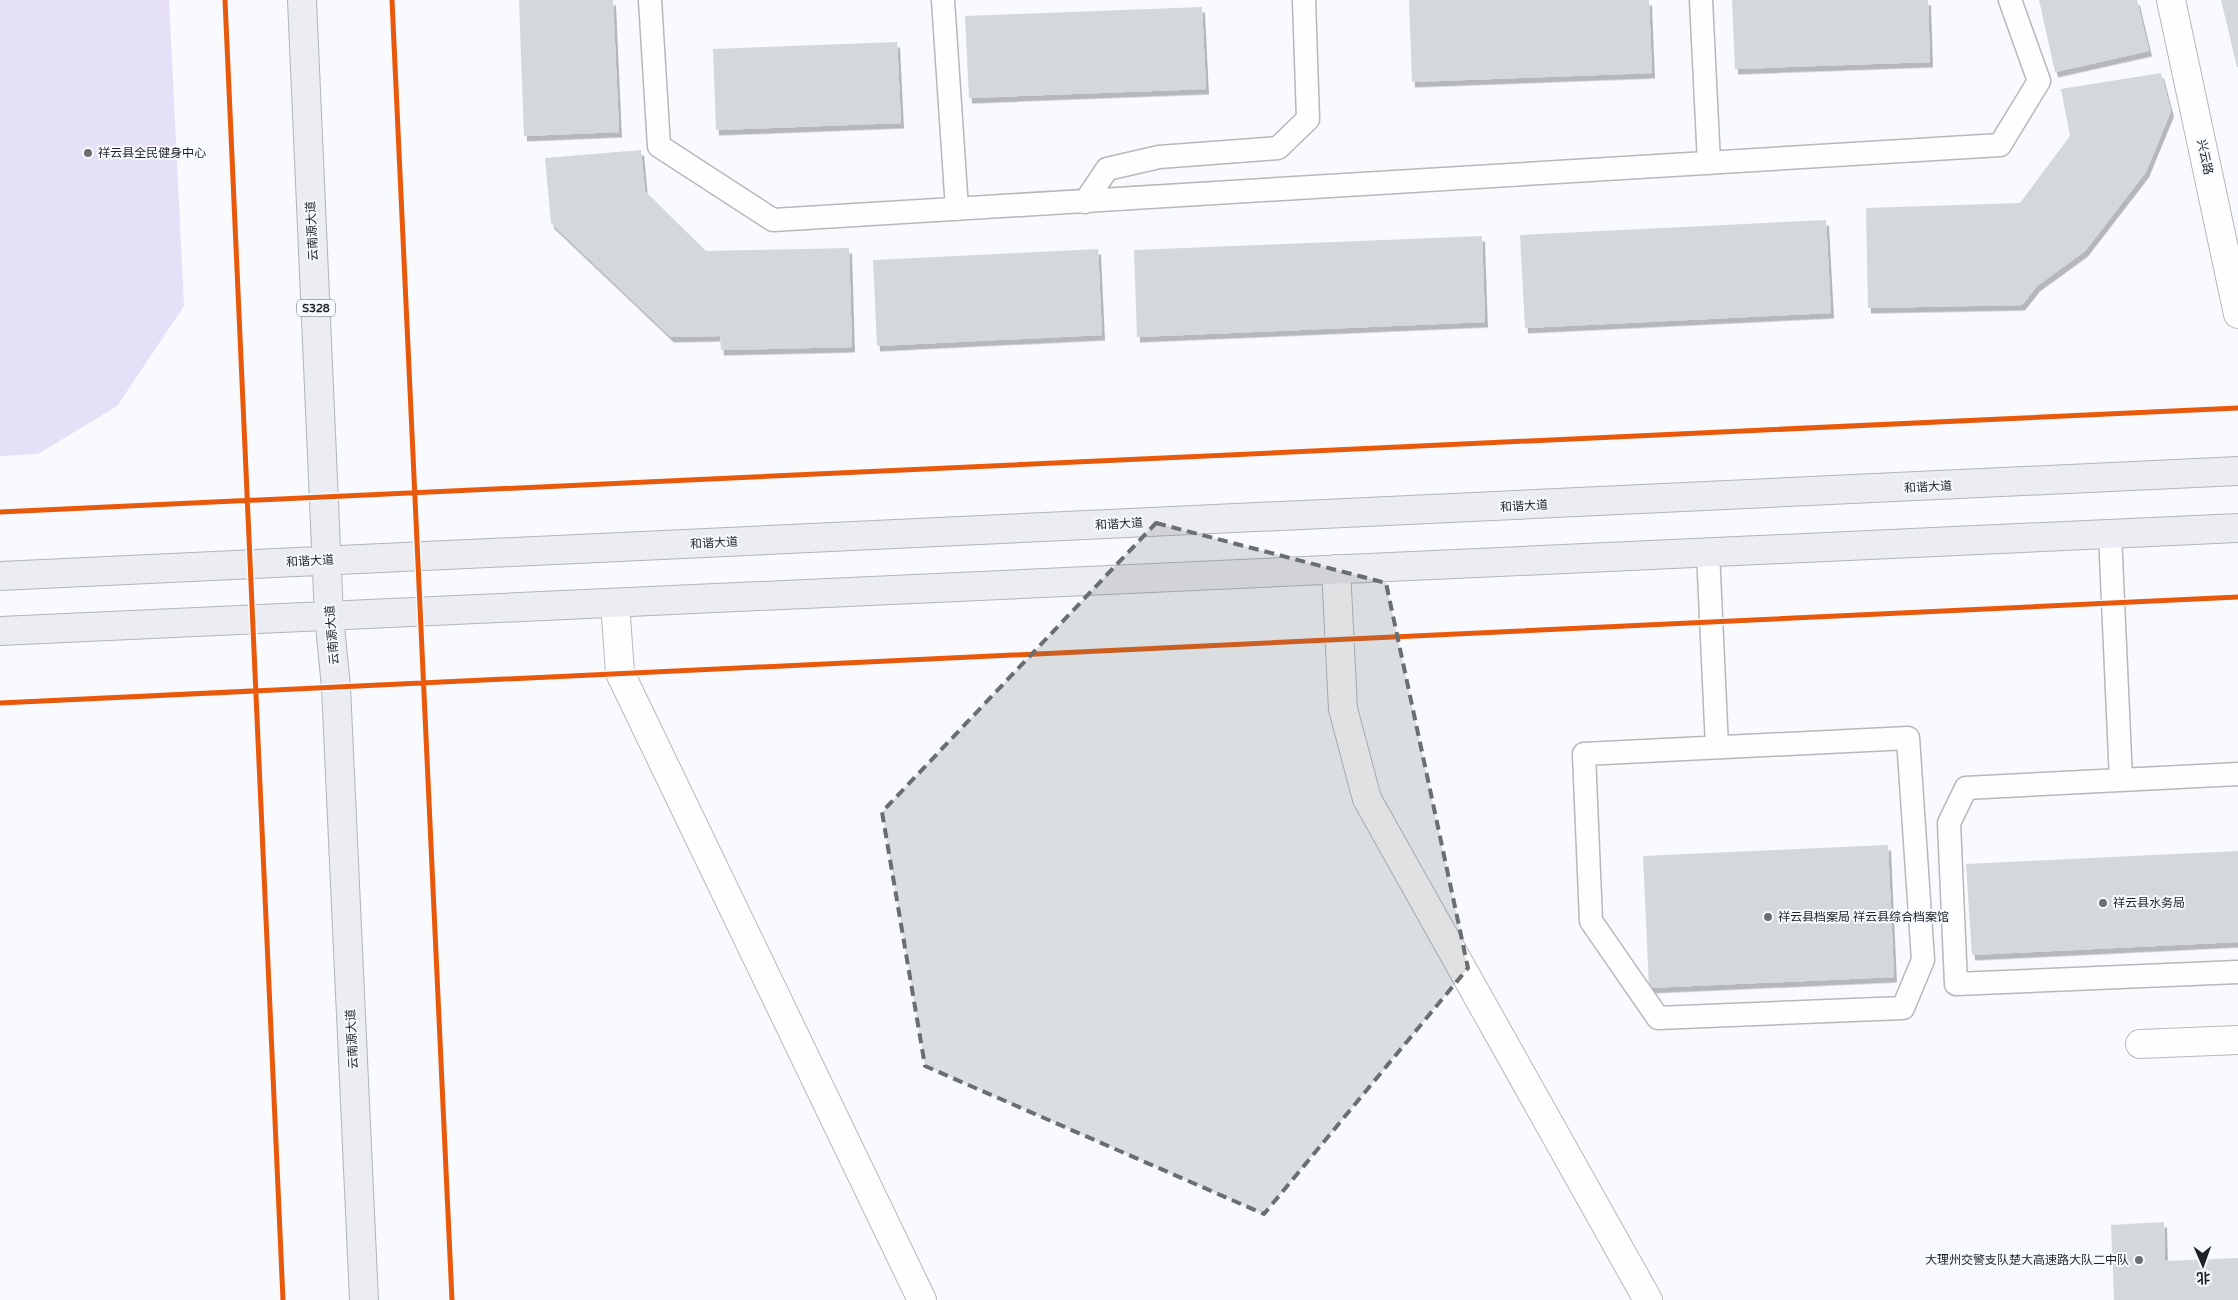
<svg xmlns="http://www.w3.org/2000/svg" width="2238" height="1300" font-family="'Varela Round','Noto Sans SC',sans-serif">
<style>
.green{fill:#e5dff8}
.building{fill:#d5d8da;filter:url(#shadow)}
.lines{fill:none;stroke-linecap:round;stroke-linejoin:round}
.lane-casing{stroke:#b6b8bb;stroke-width:25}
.street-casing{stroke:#b6b8bb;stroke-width:30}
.primary-casing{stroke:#b1b4bd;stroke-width:30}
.lane{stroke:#fefeff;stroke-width:22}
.street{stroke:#fefeff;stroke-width:28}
.primary{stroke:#ebedf2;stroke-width:28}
.cycleway-casing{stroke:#f6faff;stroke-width:8}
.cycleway{stroke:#e8590c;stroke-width:5}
.marked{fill:#6b6e71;fill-opacity:0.2;stroke:#6b6e71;stroke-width:4;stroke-dasharray:10 6;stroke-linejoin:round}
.poi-dot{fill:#6b6e71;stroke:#f6faff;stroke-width:2}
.labels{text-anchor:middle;stroke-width:4;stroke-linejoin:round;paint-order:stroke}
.shield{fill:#f6faff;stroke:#606366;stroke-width:1}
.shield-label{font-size:11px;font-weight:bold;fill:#1f2225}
.poi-label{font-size:12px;fill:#1f2225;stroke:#f6faff;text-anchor:start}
.street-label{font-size:12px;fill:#1f2225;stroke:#f6faff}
</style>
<defs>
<filter id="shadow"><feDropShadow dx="3" dy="5.5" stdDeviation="0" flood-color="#0004"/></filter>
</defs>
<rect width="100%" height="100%" fill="#f8fafd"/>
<path class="green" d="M 0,0 L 169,0 L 184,306 L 117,406 L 38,454 L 0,456 Z"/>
<path class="building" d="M 519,0 L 613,0 L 619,132 L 524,136 Z
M 1409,0 L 1649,0 L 1652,73 L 1412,82 Z
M 1732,0 L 1928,0 L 1930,62 L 1735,69 Z
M 2039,0 L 2137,0 L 2149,51 L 2055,72 Z
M 2221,0 L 2238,0 L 2238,67 L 2237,67 Z
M 1202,7 L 1206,89 L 969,98 L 965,16 Z
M 897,42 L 901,123 L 716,130 L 713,49 Z
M 2161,73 L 2171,111 L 2146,172 L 2085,251 L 2037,286 L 2022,305 L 1868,308 L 1866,208 L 2020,203 L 2070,136 L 2061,89 Z
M 641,150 L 645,191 L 706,251 L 849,248 L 852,347 L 721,350 L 720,336 L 671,337 L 551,223 L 545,158 Z
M 1826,220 L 1831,313 L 1525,328 L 1520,235 Z
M 1482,236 L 1485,322 L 1137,337 L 1134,250 Z
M 1098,249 L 1102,335 L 877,346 L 873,260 Z
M 1888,845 L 1894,977 L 1649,988 L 1643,856 Z
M 2238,851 L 2238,942 L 1972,955 L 1966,864 Z
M 2164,1222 L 2165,1261 L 2238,1258 L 2238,1300 L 2114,1300 L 2111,1225 Z"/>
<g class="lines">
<g class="lane-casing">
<path id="lane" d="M 650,0 L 659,146 L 773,220 L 2000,145 L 2039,81 L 2010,0
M 943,0 L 957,209
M 1701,0 L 1709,163
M 1085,202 L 1107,169 L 1159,157 L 1278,148 L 1308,119 L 1304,0
M 2110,534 L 2121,780
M 1708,552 L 1717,747
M 1908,738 L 1923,960 L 1903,1008 L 1658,1018 L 1591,921 L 1584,754 Z
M 2238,774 L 1966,788 L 1949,823 L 1956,984 L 2238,972"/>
</g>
<g class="street-casing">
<path id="street" d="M 2171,0 L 2238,314
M 1336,569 L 1343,709 L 1367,799 L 1648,1300
M 615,603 L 620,673 L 922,1300
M 2140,1044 L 2238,1040"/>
</g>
<g class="primary-casing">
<path id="primary" d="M 302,0 L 329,616 L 336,687 L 364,1300
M 0,576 L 2238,471
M 0,631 L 2238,528"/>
</g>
<use href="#lane" class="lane"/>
<use href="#street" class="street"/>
<use href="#primary" class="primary"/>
<g class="cycleway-casing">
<path id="cycleway" d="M 225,0 L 283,1300
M 392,0 L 452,1300
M 0,512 L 2238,408
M 0,703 L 2238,597"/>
</g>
<use href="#cycleway" class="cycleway"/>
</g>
<path class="marked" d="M 1156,523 L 1386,583 L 1468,968 L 1264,1214 L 925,1066 L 882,812 Z"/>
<g class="poi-dot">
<circle cx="88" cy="153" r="5"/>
<circle cx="2103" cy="903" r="5"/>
<circle cx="1768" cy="917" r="5"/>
<circle cx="2139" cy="1260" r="5"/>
</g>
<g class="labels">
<rect class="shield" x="297" y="299.5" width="38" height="17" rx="4"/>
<g class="shield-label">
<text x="316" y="312">S328</text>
</g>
<g class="poi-label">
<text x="98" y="157">祥云县全民健身中心</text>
<text x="2113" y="907">祥云县水务局</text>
<text x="1778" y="921">祥云县档案局 祥云县综合档案馆</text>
<text x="2129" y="1264" text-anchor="end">大理州交警支队楚大高速路大队二中队</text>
</g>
<g class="street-label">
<text transform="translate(2205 157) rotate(78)" y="4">兴云路</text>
<text transform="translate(312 231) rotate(-93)" y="4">云南源大道</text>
<text transform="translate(1928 487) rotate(-3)" y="4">和谐大道</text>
<text transform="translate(1524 506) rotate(-3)" y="4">和谐大道</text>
<text transform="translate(1119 524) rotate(-3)" y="4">和谐大道</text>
<text transform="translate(714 543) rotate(-3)" y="4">和谐大道</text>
<text transform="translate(310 561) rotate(-3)" y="4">和谐大道</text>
<text transform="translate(332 635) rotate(-95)" y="4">云南源大道</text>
<text transform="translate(352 1039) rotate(-93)" y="4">云南源大道</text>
</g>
</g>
<g transform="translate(2203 1265) rotate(178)" stroke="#f6faff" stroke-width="4" paint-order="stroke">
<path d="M0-4L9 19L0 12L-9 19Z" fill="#1f2225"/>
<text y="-8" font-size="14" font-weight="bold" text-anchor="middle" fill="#1f2225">北</text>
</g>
</svg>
